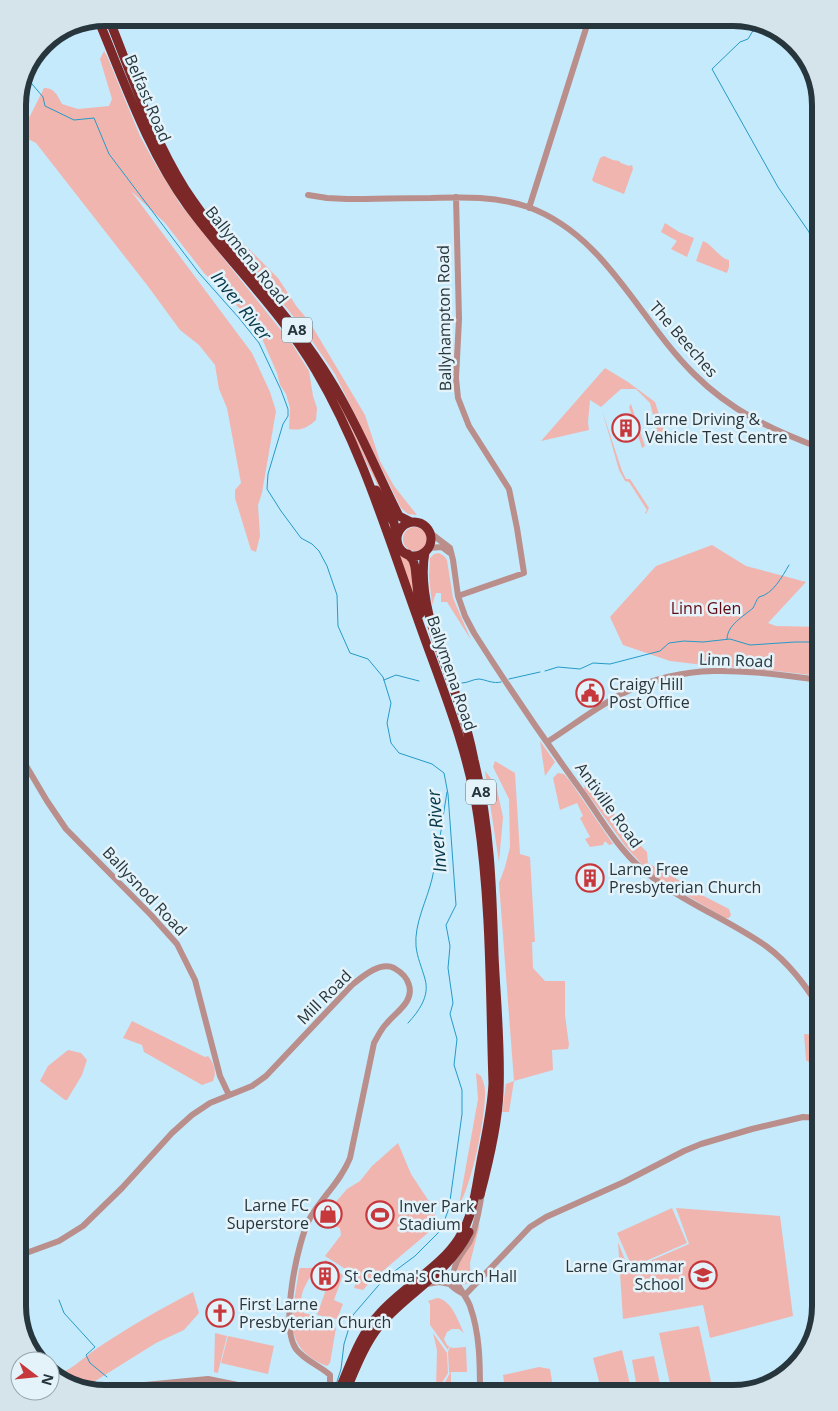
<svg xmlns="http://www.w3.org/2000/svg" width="838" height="1411" font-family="'Open Sans',sans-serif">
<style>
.green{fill:#f1b5b0}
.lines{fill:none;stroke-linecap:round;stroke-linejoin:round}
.stream{stroke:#269ac7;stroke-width:1}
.minor{stroke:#b98e8b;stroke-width:6}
.highway{stroke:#7c2829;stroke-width:9}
.labels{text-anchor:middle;stroke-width:5;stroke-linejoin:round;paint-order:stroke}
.shield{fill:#e4f3fa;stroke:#606f76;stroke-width:1}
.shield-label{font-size:15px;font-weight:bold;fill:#27363d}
.street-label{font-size:16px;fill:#27363d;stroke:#e4f3fa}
.poi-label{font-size:16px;fill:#27363d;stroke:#e4f3fa;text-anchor:start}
.park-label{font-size:16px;fill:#600a12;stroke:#e4f3fa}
.water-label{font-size:18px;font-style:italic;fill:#06384a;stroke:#e4f3fa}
.rim{fill:none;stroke:#27363d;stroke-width:6}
</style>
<rect width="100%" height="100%" fill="#c4eafc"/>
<path class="green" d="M 104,51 L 107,56 L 140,136 L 153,160 L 180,204 L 292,344 L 309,371 L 313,396 L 317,408 L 316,420 C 307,428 301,431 289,429 L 290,408 L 286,394 L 280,385 L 277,373 L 256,325 L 204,273 L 165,223 L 131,191 L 252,353 L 270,392 L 276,411 L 262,493 L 258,505 L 260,536 L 256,552 L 251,550 L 235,498 L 235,490 L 241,483 L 227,408 L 219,389 L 215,365 L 199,345 L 180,330 L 147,285 L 36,143 L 18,134 L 18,124 L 28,120 L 44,88 C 55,88 57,95 62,104 L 78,109 L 109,106 L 112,99 L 100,59 Z
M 604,156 L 613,160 L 619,161 L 621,163 L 629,166 L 632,165 L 633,169 L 624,194 L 594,182 L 592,180 L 600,158 Z
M 204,206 L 237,241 L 246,246 L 278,278 L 297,307 L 309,321 L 365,415 L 380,461 L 394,486 L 417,515 L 408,514 L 401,508 L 335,374 L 306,332 Z
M 665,223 L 679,232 L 694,238 L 687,257 L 671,249 L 677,241 L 661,232 Z
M 703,241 C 713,245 719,258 729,260 L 729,267 L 727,273 L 696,261 Z
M 605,368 L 628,382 L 655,402 L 664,430 L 661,446 L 650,403 L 636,389 L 621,389 L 601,407 L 590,400 L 588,422 L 589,430 L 541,441 Z
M 332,389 L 388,501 L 386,502 L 330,390 Z
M 631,404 L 645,446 L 642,448 L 629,407 Z
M 602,410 L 622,471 L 626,479 L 630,479 L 649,508 L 646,514 L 645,513 L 647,510 L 629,482 L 625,481 L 619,470 Z
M403 539a12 12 0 1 1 24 0a12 12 0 1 1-24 0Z
M 712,545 L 746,566 L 806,582 L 768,623 L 776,626 L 820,627 L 820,676 L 776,671 L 712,666 L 670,661 L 623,645 L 610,617 L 656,566 Z
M 397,550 L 410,561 L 412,566 L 414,593 L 410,594 Z
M 439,553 L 444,556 L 447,560 L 453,598 L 471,640 L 447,602 L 441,602 L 441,593 L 436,593 L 432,605 L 429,576 L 430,558 L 434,554 Z
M 540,741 L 555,762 L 545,776 Z
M 495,761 L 515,773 L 520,854 L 530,857 L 535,942 L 532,942 L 533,968 L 545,981 L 565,981 L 565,1015 L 569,1045 L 568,1049 L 552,1050 L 553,1070 L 514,1081 L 509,1112 L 502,1112 L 506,1084 L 514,1081 L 499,883 L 505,867 L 510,847 L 509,799 L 493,767 Z
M 485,771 L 496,785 L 503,817 L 499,862 Z
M 558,773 L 564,774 L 570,781 L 613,844 L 609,845 L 605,841 L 603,845 L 590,847 L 585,839 L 590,837 L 580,818 L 583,816 L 577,803 L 560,810 L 553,778 Z
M 593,779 L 602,797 L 612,810 L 621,826 L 647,852 L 648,863 L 677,879 L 696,892 L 729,909 L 731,915 L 729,918 L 725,918 L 652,875 L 626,847 L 584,789 L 586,781 Z
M 132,1021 L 205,1057 L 208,1056 C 214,1063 217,1072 213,1081 L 202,1085 L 144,1052 L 142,1045 L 123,1038 Z
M 804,1034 L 820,1035 L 820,1070 L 806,1060 Z
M 68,1050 L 81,1053 L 87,1060 L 82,1075 L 67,1100 L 65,1100 L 40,1081 L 48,1066 Z
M 476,1073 L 481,1076 C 483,1081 485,1086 485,1091 C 486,1115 472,1185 459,1205 L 478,1099 Z
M 398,1143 L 411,1174 L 436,1212 L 429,1232 L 371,1281 L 363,1290 L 354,1288 L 358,1277 L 325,1256 L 341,1235 L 340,1228 L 332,1225 L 322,1218 L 347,1189 L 360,1181 L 372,1166 Z
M 672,1208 L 687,1243 L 632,1267 L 617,1233 Z
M 676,1208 L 780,1216 L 793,1316 L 710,1338 L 703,1305 L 623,1319 L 618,1242 L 629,1270 L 689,1244 Z
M 480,1224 L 470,1263 L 471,1282 L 463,1285 L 458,1276 L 458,1266 Z
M 325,1260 L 328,1261 L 320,1274 L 311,1275 C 303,1290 298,1296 304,1313 L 312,1315 L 313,1318 L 326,1322 L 336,1328 L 330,1363 L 327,1366 C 278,1347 294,1310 299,1270 L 300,1268 C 310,1268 319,1269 325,1260 Z
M 338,1272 L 343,1275 L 334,1300 L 343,1304 L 337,1319 L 317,1315 L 329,1281 Z
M 193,1292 L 199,1313 L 184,1330 L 156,1343 L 84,1388 L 56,1379 L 54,1376 C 70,1371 82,1359 96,1349 C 127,1328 160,1309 193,1292 Z
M 437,1298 C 452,1300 458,1321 464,1333 L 459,1329 L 452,1329 L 447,1332 L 444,1339 L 447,1345 L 449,1346 L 448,1350 L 430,1325 L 430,1304 L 428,1301 Z
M 699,1326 L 713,1391 L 700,1393 L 672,1393 L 659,1333 Z
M 215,1333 L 227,1336 L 218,1372 L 217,1373 L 214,1372 Z
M 433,1333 L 447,1353 L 448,1373 L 438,1389 L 436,1389 L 437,1350 Z
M 228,1336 L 274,1346 L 268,1374 L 221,1363 Z
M 450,1347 L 453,1348 L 466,1347 L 467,1372 L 451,1372 L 451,1390 L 441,1390 L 450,1373 L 449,1372 L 448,1352 Z
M 622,1350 L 632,1393 L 602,1393 L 593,1358 Z
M 654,1356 L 662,1393 L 638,1393 L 632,1360 Z
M 539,1367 L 550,1369 L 554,1393 L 494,1393 L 494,1391 L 505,1389 L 503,1375 Z"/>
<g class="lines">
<path class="stream" d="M 757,24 L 748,39 L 740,42 L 712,69 L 778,187 L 809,232 L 820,269
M 27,78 L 43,97 L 45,106 L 74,120 L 94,118 L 109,154 L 199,273 L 239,318 L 259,343 L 281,390 L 288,409 L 288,416 L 283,424 L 268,474 L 267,489 L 281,511 L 301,538 L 312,544 L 319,551 L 327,566 L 337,595 L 338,626 L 350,653 L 368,659 L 383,677 L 391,703 L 387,723 L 391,743 L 399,753 L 432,764 L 444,773 L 448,794 L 456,905 L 446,925 L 450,946 L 448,968 L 453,1003 L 450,1014 L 457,1039 L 454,1065 L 462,1090 L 462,1114 L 449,1208 L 441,1230 L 415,1256 L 384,1279 L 353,1315 L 344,1344 L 341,1369 L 335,1388
M 727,639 C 727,625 744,616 753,608 C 755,605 756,600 759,597 C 773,594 782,577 789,565
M 545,671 L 558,667 L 580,669 L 593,663 L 610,664 L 660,651 L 669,643 L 684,641 L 703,642 L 730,639 L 750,645 L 795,642 L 820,642
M 509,679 L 540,672
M 384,680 L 396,675 L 419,681
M 462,683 C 468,683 473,679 479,679 C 487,680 493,684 501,682
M 408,1023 C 419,1011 430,996 425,979 C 422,968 417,957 416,946 C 414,924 427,900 432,879 C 439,850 442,821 447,792
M 59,1300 L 64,1313 L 95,1347 L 86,1355 L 90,1363 L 107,1377"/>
<path class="minor" d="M 308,195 L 327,198 L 347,199 C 375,199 403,198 431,198 C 464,197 496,196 528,207 C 606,235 638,319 694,374 C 731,411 772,430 820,448
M 456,197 L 459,319 L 456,378 L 458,398 L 469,426 L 509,489 L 517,528 L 524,573 L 458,596
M 529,208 L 589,19
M 429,532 L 450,548 L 453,560 L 458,596 L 465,616 L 474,633 C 509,688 545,741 583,793 C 601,819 617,847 641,868 C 677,900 726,918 766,946 C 789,963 805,985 820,1008
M 428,548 L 442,547 L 450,553
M 547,742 C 574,725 600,704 628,691 C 692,660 753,672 820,680
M 18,752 L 47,801 L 66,829 L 151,915 L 177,944 L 195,980 L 220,1076 L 229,1095
M 18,1256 L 59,1241 L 83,1226 L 122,1188 L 172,1133 L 192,1115 L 210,1103 L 252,1086 L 266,1076 L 352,985 C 362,977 380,961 394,968 C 401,972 407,977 409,985 C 414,1002 396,1012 387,1023 C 381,1029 378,1036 374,1043 L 350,1158 C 341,1181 322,1197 310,1218 C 297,1242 280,1326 296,1349 C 304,1360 320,1366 330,1375 L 330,1382 L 326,1393
M 441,1267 C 442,1278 452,1288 462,1293
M 427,1284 L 439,1282 L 450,1284
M 465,1295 L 530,1227 L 546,1217 L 624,1182 L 684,1151 L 701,1144 L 752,1129 L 803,1117 L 820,1118
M 114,1393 L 129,1388
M 125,1393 L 130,1387 L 134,1386 L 208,1379 L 279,1393
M 480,1393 C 480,1364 480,1334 470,1306 C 466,1295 454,1284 454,1271 C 455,1260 465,1250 470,1241 C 477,1226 479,1209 482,1193"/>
<path class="highway" d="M 100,24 C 126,86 148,151 188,206 C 229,262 281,311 316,371 C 361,447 387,534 417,617 C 440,683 468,747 478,817 C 491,904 490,994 493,1083 C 492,1109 486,1135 481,1161 C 476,1187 474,1215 459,1238 C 441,1267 403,1287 380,1313 C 359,1335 350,1366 338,1393
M 111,24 C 133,79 153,138 185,189 C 229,256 289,312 331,381 C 358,424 376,471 399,516 L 411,522
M 376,490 L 394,523 L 397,537
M397 539a17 17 0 1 1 34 0a17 17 0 1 1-34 0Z
M 425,552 C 416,600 443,657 458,701 C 465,721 470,740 474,760 C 490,824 492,889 494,955 C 496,1000 501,1046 499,1091 C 498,1122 488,1165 480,1195
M 408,554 L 413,560 L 415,567 L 420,614
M 345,1393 C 355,1370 364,1345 380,1325 C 409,1291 448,1274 469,1232"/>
</g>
<defs>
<g id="building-ring" transform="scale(1.4375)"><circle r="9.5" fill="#e4f3fa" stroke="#c7383d" stroke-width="1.5"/><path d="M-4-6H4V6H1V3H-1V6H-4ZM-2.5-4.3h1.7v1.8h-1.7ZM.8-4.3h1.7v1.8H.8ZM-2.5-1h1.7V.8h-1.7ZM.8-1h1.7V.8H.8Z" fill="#c7383d"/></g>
<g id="civic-ring" transform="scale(1.4375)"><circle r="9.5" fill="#e4f3fa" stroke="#c7383d" stroke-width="1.5"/><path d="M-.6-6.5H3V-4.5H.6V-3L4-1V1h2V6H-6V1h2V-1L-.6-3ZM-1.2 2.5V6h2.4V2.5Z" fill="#c7383d"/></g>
<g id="shop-ring" transform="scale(1.4375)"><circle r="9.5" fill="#e4f3fa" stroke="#c7383d" stroke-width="1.5"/><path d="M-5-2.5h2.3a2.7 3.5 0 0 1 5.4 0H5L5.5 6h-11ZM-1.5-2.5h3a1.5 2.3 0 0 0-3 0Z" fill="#c7383d"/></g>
<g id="stadium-ring" transform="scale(1.4375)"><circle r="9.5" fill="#e4f3fa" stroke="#c7383d" stroke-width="1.5"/><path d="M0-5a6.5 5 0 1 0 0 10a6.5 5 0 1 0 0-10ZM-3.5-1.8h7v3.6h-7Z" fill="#c7383d"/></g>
<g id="school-ring" transform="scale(1.4375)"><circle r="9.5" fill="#e4f3fa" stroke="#c7383d" stroke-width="1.5"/><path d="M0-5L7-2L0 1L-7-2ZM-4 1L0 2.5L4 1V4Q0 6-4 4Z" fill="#c7383d"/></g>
<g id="church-ring" transform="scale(1.4375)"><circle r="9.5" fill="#e4f3fa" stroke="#c7383d" stroke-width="1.5"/><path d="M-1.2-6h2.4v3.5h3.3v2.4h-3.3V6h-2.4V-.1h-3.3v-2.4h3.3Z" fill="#c7383d"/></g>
</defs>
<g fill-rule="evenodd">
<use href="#building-ring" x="626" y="428"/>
<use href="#civic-ring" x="590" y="693"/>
<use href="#building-ring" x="590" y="878"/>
<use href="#shop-ring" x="328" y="1214"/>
<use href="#stadium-ring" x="380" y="1215"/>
<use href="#school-ring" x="703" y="1275"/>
<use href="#building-ring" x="325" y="1276"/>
<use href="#church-ring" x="220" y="1313"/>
</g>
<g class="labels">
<g class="shield">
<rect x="282" y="317.5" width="30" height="25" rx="4"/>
<rect x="466" y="779.5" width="30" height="25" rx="4"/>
</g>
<g class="shield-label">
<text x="297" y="335">A8</text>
<text x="481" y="797">A8</text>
</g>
<g class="street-label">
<text transform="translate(148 98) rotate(67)" y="6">Belfast Road</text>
<text transform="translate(247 255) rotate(51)" y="6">Ballymena Road</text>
<text transform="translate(444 318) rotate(-91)" y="6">Ballyhampton Road</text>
<text transform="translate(684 339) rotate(49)" y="6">The Beeches</text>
<text transform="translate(736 660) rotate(2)" y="6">Linn Road</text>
<text transform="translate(452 673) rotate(71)" y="6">Ballymena Road</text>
<text transform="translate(609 805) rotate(54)" y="6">Antiville Road</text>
<text transform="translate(145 891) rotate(47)" y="6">Ballysnod Road</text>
<text transform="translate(324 997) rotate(-45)" y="6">Mill Road</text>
</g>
<g class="poi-label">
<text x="645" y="425">Larne Driving &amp;<tspan x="645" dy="18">Vehicle Test Centre</tspan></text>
<text x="609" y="690">Craigy Hill<tspan x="609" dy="18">Post Office</tspan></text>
<text x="609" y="875">Larne Free<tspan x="609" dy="18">Presbyterian Church</tspan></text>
<text x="309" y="1211" text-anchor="end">Larne FC<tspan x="309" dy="18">Superstore</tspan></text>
<text x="399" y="1212">Inver Park<tspan x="399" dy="18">Stadium</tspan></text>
<text x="684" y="1272" text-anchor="end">Larne Grammar<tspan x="684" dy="18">School</tspan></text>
<text x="344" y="1282">St Cedma's Church Hall</text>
<text x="239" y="1310">First Larne<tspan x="239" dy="18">Presbyterian Church</tspan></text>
</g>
<g class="park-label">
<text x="706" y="614">Linn Glen</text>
</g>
<g class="water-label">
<text transform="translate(241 306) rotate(51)" y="6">Inver River</text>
<text transform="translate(437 831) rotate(-95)" y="6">Inver River</text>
</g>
</g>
<path d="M0 0H838V1411H0ZM105 26H733A79 79 0 0 1 812 105V1306A79 79 0 0 1 733 1385H105A79 79 0 0 1 26 1306V105A79 79 0 0 1 105 26Z" fill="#d5e4eb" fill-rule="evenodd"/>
<path class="rim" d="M105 26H733A79 79 0 0 1 812 105V1306A79 79 0 0 1 733 1385H105A79 79 0 0 1 26 1306V105A79 79 0 0 1 105 26Z"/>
<g transform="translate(35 1376) rotate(106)"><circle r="24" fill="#e4f3fa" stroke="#98a7ae"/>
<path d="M0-4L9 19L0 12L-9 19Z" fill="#c7383d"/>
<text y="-8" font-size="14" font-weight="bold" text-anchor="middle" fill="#27363d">N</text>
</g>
</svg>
